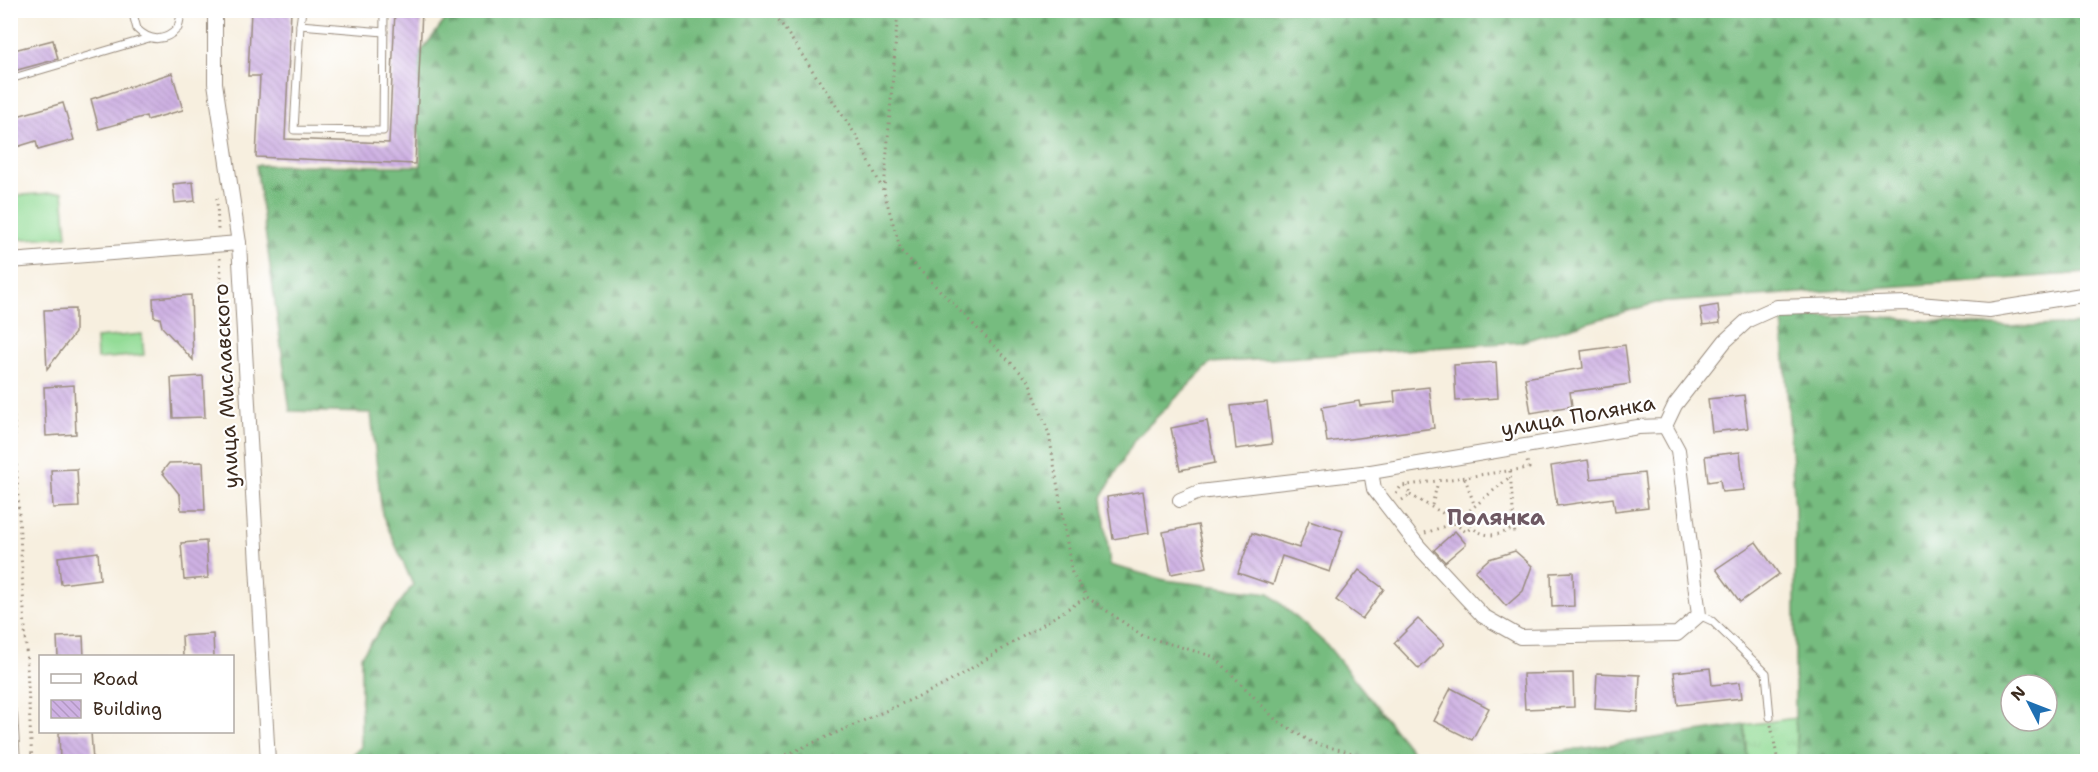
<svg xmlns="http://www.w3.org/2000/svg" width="2098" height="772" font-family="'Shantell Sans',sans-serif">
	<defs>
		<pattern id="grass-tufts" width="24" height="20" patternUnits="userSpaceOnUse" patternTransform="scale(1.5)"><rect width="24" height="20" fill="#93dc96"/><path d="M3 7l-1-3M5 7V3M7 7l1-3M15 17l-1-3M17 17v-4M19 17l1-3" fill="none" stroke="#80bd81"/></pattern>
		<pattern id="forest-firs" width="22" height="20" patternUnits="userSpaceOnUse" patternTransform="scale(1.5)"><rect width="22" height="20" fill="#76bc7f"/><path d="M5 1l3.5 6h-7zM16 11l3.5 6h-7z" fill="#629967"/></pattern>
		<pattern id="building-back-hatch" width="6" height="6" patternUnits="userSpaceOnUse" patternTransform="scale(1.5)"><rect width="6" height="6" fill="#ceb1e3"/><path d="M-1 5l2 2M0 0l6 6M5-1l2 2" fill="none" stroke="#b298c2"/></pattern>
	</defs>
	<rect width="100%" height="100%" fill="#fff"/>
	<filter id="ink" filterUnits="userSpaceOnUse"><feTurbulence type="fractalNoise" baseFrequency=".0167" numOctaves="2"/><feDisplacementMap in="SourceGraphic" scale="12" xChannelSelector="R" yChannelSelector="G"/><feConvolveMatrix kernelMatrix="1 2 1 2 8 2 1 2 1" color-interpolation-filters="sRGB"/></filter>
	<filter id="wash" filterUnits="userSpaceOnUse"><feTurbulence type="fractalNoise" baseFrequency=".008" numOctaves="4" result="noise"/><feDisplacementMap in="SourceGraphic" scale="24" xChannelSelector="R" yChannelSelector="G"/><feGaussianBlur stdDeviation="1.35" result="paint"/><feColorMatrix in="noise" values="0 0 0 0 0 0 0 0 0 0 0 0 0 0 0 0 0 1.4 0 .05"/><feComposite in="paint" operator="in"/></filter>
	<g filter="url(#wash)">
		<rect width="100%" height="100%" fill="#f7efdf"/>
		<!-- grass -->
		<path fill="url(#grass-tufts)" stroke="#67835a" stroke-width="1.5" d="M1795,718L1799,761H1748L1745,725Z"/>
		<!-- forest -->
		<g fill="url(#forest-firs)" stroke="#58734e" stroke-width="1.5" fill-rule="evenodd">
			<path d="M452,11H2087V273L1656,303L1520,342L1211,363L1135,439L1102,497L1110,565L1165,580L1269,593L1327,645L1420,761H346L361,747V656L413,585L382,514L371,413L290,411L256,165L421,166L413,62Z"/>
			<path d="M1870,316L2006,327L2087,324L2088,748L2077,761H1799L1795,718V509L1782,317ZM2011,685H2047V721H2011Z"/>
			<path d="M1745,725L1748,761H1494Z"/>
		</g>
		<!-- pitch -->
		<g fill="#93dc96" stroke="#67835a" stroke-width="1.5">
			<path d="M63,192L67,236L11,240V196Z"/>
			<path d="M142,334L144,355L97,359L96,338Z"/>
		</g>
		<g id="blocks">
			<!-- building -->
			<g fill="url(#building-back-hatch)">
				<path d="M251,10H291L285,139L389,143L395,10H422L415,164L256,157L260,76H248Z"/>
				<path d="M53,40L58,59L10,72V51Z"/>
				<path d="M172,73L183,110L147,120L146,116L99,129L91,99Z"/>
				<path d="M63,103L74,140L38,150L36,141L10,149V118Z"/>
				<path d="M193,182L195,201L175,203L173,184Z"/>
				<path d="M191,295L193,360L162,327L160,318L154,317L153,298Z"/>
				<path d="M1718,305L1720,323L1703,325L1700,308Z"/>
				<path d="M75,309V333L47,369L44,310Z"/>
				<path d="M1625,345L1630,384L1570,392L1572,406L1531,413L1525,378L1583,368L1581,351Z"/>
				<path d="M1496,362L1498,398L1456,401L1454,365Z"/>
				<path d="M203,376L205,417L173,418L171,378Z"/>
				<path d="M74,385L76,434L46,436L44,387Z"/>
				<path d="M1429,387L1434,428L1327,442L1322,407L1359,401L1360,406L1395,402L1394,391Z"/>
				<path d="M1744,395L1748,428L1712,432L1708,399Z"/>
				<path d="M1267,402L1272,444L1236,449L1231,406Z"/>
				<path d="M1207,421L1215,463L1180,470L1171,428Z"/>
				<path d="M1740,452L1744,490L1722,492L1720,480L1708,482L1705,456Z"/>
				<path d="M1588,460L1591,479L1644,473L1648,507L1615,511L1613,498L1557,506L1551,466Z"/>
				<path d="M203,462L205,510H181L180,495L162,472L169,463Z"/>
				<path d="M77,469L79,507L53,508L51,470Z"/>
				<path d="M1143,491L1149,533L1113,539L1107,497Z"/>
				<path d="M1309,520L1343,531L1330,572L1282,556L1273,585L1238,573L1252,533L1299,548Z"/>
				<path d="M1198,525L1207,567L1171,574L1163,532Z"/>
				<path d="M1455,531L1466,544L1445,562L1434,550Z"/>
				<path d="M206,541L208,578L184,580L181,543Z"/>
				<path d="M1756,542L1779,574L1740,602L1716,569Z"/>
				<path d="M1515,551L1532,566L1523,591L1506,606L1475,571L1489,559Z"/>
				<path d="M98,552L100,579L61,584L58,557Z"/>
				<path d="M1359,570L1384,589L1362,619L1336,600Z"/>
				<path d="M1573,572L1574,606L1552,607L1551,573Z"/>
				<path d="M1418,619L1444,644L1419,669L1394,643Z"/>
				<path d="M213,634L214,657H183L182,636Z"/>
				<path d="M83,636L84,657H58L57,637Z"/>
				<path d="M1710,668L1712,685L1740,682L1742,698L1678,705L1674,672Z"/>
				<path d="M1573,673L1574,707L1525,709L1523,674Z"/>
				<path d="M1597,673L1640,675L1638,712L1595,709Z"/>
				<path d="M1451,688L1489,708L1472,740L1434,721Z"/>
				<path d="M59,732H91L93,762H60Z"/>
			</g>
		</g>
	</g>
	<g filter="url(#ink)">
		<use href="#blocks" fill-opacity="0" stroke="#998c7e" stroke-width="1.5"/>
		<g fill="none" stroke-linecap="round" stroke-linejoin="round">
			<defs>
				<g id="service">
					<path d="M132,10L137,29C150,42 165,42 178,28L182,10"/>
					<path d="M302,10L300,25L384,32"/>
					<path d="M300,25L294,130L383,131L384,10"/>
					<path d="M10,79L149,38"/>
					<path d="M1699,615L1712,621L1766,673L1770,717"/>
				</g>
				<g id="minor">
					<path d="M215,10V83L239,243L268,762"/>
					<path d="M10,261L239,243"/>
					<path d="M1371,472L1374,489L1419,547L1483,616L1520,637L1677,634L1699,615L1678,450L1665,426"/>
					<path d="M1180,500L1199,492L1371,472L1638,427L1665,426L1675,405L1725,341L1748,320L1777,307L1907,303L1989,310L2088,294"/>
					<path d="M10,714L13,762"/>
				</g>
			</defs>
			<!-- service casing -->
			<use href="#service" stroke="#998c7e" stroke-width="9"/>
			<!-- minor casing -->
			<use href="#minor" stroke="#998c7e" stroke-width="16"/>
			<!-- path -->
			<g stroke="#998c7e" stroke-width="3" stroke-dasharray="1.5 4.5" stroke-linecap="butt">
				<path d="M772,10L857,137L884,192L901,251L1029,381L1049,434L1072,573L1087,597L1143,636L1215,657L1276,720L1313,743L1388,762"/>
				<path d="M884,190L898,10"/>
				<path d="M217,198L218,230"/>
				<path d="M220,258L227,374"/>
				<path d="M10,345L32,762"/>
				<path d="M1510,471L1515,536"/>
				<path d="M1465,478L1474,504"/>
				<path d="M1396,494L1401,486L1529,468L1526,458"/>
				<path d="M1410,495L1453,519"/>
				<path d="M1402,500L1410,495L1407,486"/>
				<path d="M1432,505L1438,482"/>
				<path d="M1464,515C1467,518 1469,524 1472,527C1485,539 1501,536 1514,527"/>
				<path d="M1454,523L1466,532L1472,527"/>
				<path d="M1425,533L1454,523L1453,519L1464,515L1511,476"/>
				<path d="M1771,725L1778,762"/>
				<path d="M770,762L944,685L1087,597"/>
			</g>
			<!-- service -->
			<use href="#service" stroke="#fff" stroke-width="7"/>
			<!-- minor -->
			<use href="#minor" stroke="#fff" stroke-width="14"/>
		</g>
	</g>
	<g text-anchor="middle" stroke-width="4.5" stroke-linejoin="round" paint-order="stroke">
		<!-- street labels -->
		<g font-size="21" fill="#3b2a1e" stroke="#fff">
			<text transform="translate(226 386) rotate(-93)" y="7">улица Миславского</text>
			<text transform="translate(1578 416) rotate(-10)" y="7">улица Полянка</text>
		</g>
		<!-- neighbourhood labels -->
		<g font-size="22" font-weight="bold" fill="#6e5963" stroke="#fff">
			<text x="1496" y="525">Полянка</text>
		</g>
	</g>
	<!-- margin -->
	<rect width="2098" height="772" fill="none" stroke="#fff" stroke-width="36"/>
	<!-- legend -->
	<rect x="39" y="655" width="195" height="78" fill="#ffffff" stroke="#b1aaa5" stroke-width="1.5"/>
	<rect x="51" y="674" width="30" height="9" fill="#ffffff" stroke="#b1aaa5" stroke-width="1.5"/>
	<text x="93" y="685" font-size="18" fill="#3b2a1e">Road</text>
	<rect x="51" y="700" width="30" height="18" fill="url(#building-back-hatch)" stroke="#b1aaa5" stroke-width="1.5"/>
	<text x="93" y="715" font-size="18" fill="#3b2a1e">Building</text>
	<!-- north arrow -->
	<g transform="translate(2029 703) rotate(312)"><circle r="28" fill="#ffffff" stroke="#b1aaa5" stroke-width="1.5"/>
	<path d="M0-4.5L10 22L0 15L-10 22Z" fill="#1f6fb2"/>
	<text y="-9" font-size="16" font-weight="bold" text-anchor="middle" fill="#3b2a1e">N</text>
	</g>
</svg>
